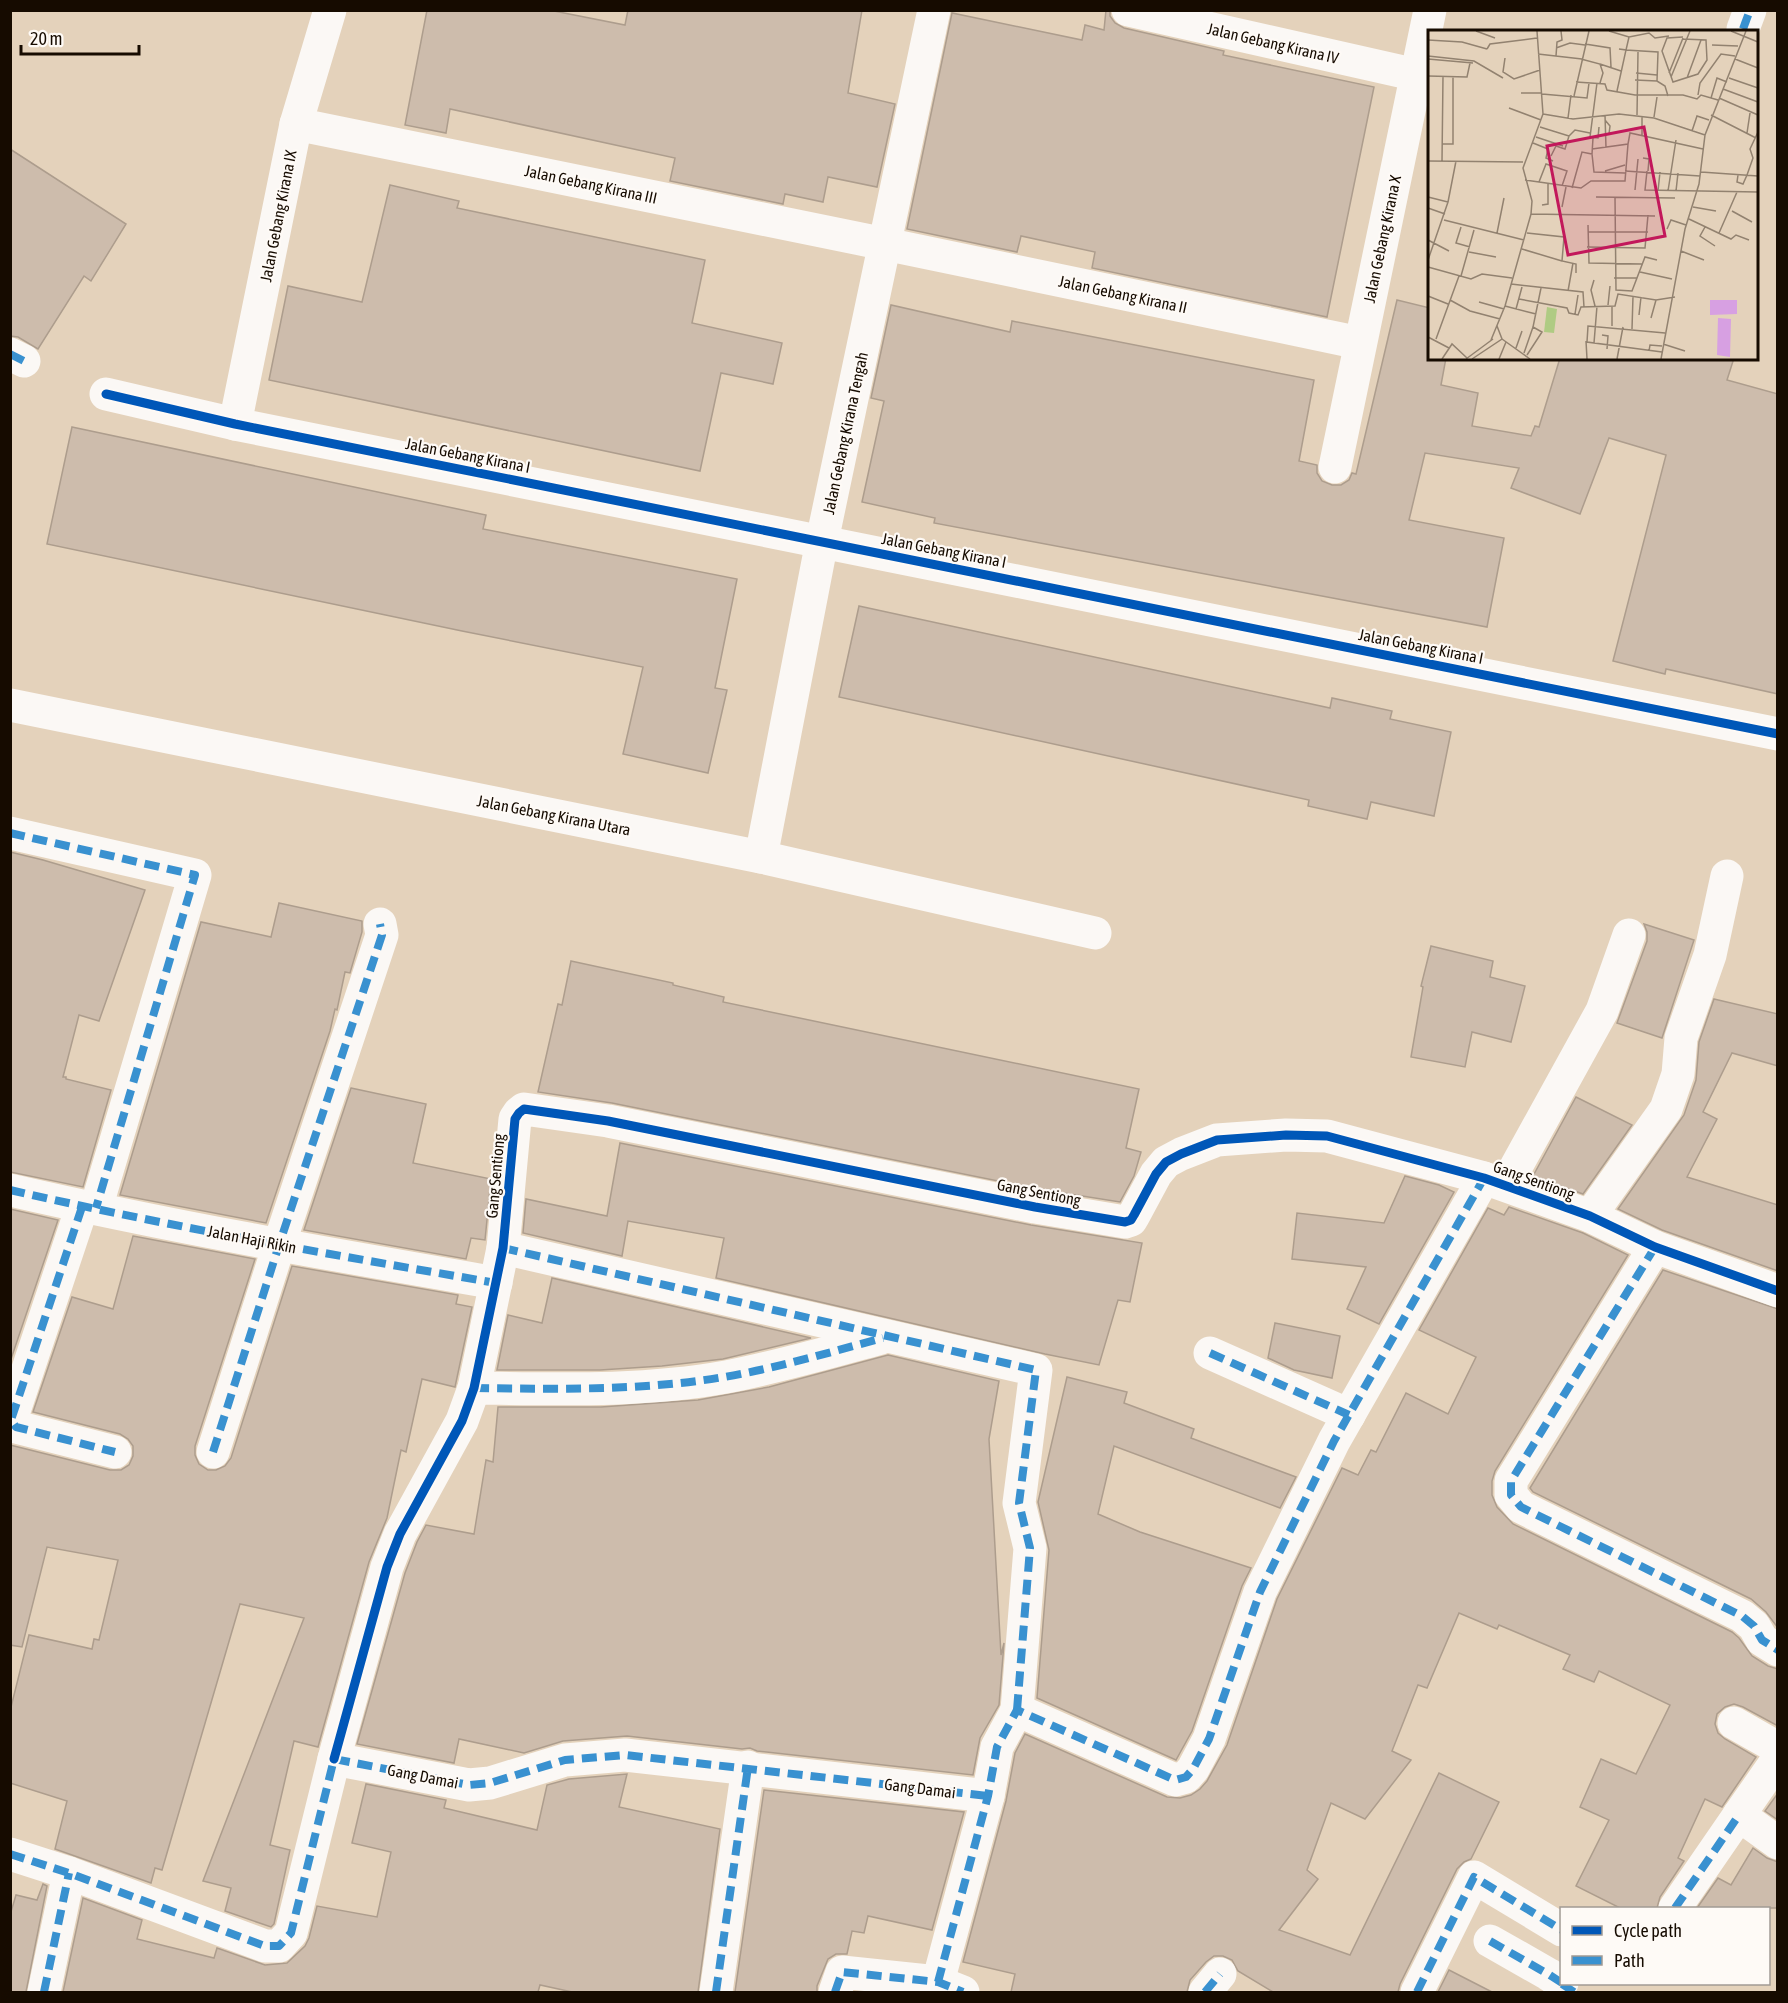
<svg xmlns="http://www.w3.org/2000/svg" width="1788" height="2003" font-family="'Asap Condensed',sans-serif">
	<rect width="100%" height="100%" fill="#e4d2bb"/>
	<!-- building -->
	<g fill="#cdbcac" stroke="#ad9d8d" stroke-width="1.5">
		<path d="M427,10H549L625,25L628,10H862L848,93L895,104L877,187L828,177L823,202L785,194L783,204L670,181L675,158L450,109L446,133L405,125Z"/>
		<path d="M1106,10H1110V16L1115,23L1124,28L1224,51L1223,55L1374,87L1327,317L1092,268L1095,252L1021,236L1017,252L907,229L952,13L1082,40L1085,25L1104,30Z"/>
		<path d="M10,149L126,224L91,281L84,276L38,349L18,337L10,336Z"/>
		<path d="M390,185L459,201L457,208L705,260L692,323L782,343L773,384L721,373L700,471L269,380L288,286L362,302Z"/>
		<path d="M1397,300L1430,308V358H1446L1441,385L1478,393L1472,426L1531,436L1535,426L1539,427L1560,358H1734L1727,380L1778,394V694L1666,669L1665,674L1613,661L1666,455L1609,438L1580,514L1511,488L1519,468L1425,453L1409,520L1504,538L1487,627L934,523L935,518L862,502L884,401L871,398L891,305L1010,332L1012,321L1314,380L1299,461L1317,465V473L1322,481L1332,485H1341L1349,480L1352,473L1356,474Z"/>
		<path d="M72,427L486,515L483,529L737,579L715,688L727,690L708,773L623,754L643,667L462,631L47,544Z"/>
		<path d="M859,606L1330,708L1332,698L1392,711L1390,719L1451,732L1434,816L1371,802L1367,819L1308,806L1309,800L839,697Z"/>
		<path d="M10,852L43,860L145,890L99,1021L79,1015L63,1077H66V1079L111,1090L83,1187L10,1172Z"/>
		<path d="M279,903L362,921V932L350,973L345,972L337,1010L335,1009L330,1031L266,1223L120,1195L201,922L271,937Z"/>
		<path d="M1644,924L1694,940L1662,1038L1617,1023L1647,941V932Z"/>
		<path d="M1431,946L1493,961L1490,977L1525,986L1511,1042L1472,1032L1465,1067L1411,1057L1423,987L1421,986Z"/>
		<path d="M571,961L673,983V985L724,997L723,1002L1139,1089L1126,1148L1141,1152L1134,1176L1120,1202L1038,1189L612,1103L538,1092L558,1004L562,1005Z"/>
		<path d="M1714,999L1778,1014V1066L1732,1053L1703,1112L1717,1119L1687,1177L1778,1205V1271L1662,1230L1618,1209L1684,1115L1696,1080L1699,1042Z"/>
		<path d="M351,1088L426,1104L413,1163L491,1179L485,1240L471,1238L466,1259L304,1230Z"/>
		<path d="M1576,1097L1632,1125L1583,1194L1533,1176Z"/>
		<path d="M620,1143L1031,1225L1142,1243L1130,1302L1118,1300L1099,1365L1045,1354L716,1278L724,1238L628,1221L622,1256L523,1233L526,1199L607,1216Z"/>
		<path d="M1405,1176L1439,1185L1454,1192L1379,1324L1347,1309L1366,1267L1292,1259L1297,1213L1384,1223Z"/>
		<path d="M1509,1207L1583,1233L1628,1255L1495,1471L1492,1481V1495L1497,1507L1513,1524L1732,1632L1739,1638L1752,1656L1768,1666L1778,1669V1726L1743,1707L1734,1704L1725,1707L1717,1714L1715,1724L1718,1733L1725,1739L1756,1757L1722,1807L1705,1799L1678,1858L1684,1861L1660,1897L1657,1908H1620L1576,1886L1609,1820L1580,1807L1601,1759L1636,1774L1670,1705L1599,1671L1594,1682L1563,1669L1570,1655L1499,1625L1497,1629L1459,1613L1427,1688L1418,1685L1392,1751L1411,1760L1365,1819L1331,1803L1307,1870L1318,1879L1279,1930L1350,1955L1439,1773L1499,1802L1471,1859L1464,1862L1457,1869L1400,1984L1398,1992H1273L1238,1971L1232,1960L1223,1956H1214L1206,1962L1190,1980L1187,1992H1011L1015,1974L963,1962L1006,1801L1015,1753L1025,1734L1167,1797L1180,1798L1191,1795L1200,1789L1207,1781L1227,1745L1277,1599L1342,1468L1358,1475L1371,1450L1376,1452L1406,1393L1448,1414L1476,1357L1419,1330L1488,1208L1504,1215Z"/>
		<path d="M10,1209L58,1220L10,1362Z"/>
		<path d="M133,1236L255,1259L195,1446V1455L199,1464L208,1470H216L225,1466L231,1458L292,1266L458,1295L456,1304L472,1307L455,1387L422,1379L406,1452L401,1450L387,1518L369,1562L318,1747L294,1741L270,1845L290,1850L274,1924L271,1927L225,1911L231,1888L203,1881L304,1618L240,1604L162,1870L155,1868L151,1883L55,1849L67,1801L10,1783V1711L29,1635L92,1649L94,1639L99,1640L118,1560L47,1547L22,1647L10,1645V1445L110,1470H121L129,1465L133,1456V1446L128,1439L120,1434L33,1412L72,1297L113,1309Z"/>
		<path d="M1663,1270L1778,1309V1628L1766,1612L1751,1599L1533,1492L1530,1488Z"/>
		<path d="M552,1278L811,1338L723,1359L662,1366L600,1370H497L508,1315L542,1323Z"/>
		<path d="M1275,1323L1340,1336L1332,1378L1294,1370L1268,1358Z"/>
		<path d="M888,1355L999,1381L989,1439L1001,1655L1004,1643L999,1705L980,1738L973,1775L757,1751L750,1748L742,1749L627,1736L563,1741L524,1753L459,1739L454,1763L357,1744L405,1573L417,1542L426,1525L474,1534L486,1460L493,1462L498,1407H601L698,1400L769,1387Z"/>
		<path d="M1067,1377L1127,1392L1124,1403L1194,1429L1191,1438L1296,1477L1280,1508L1114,1446L1098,1514L1140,1532L1251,1568L1242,1586L1192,1731L1176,1760L1037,1698L1049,1550L1038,1502Z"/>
		<path d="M627,1774L619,1807L720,1829L698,1992H572L540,1985L538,1992H63L83,1898L142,1920L137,1939L214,1958L217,1948L265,1965L287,1963L305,1946L309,1938L317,1906L377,1917L391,1852L352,1843L366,1784L446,1800L444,1808L537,1830L547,1785L569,1779Z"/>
		<path d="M764,1790L964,1812L932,1930L868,1916L864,1933L852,1931L847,1954H836L828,1959L817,1986V1992H735Z"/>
		<path d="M1778,1793V1820L1765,1811Z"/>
		<path d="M1753,1848L1767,1858L1778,1862V1908H1697L1718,1878L1731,1885Z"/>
		<path d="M43,1884L47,1886L26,1992H10V1915L16,1895L37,1900Z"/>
		<path d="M1449,1970L1492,1992H1438Z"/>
	</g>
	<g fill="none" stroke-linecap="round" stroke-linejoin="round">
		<!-- minor -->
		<g stroke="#fbf8f5" stroke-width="33">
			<path d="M1128,10L1417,75"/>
			<path d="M1743,29L1750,10"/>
			<path d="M296,124L885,244L1360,343"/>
			<path d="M10,354L24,361"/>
			<path d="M106,394L235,424L1778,734"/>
			<path d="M235,424L296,124L330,10"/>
			<path d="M1335,467L1430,10"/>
			<path d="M10,705L761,857L1095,933"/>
			<path d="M10,833L195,875L96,1208"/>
			<path d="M761,857L822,541L934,10"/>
			<path d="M1506,1185L1602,1011L1629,935"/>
			<path d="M10,1190C171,1227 334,1255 496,1283"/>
			<path d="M82,1207L11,1420L16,1427L115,1452"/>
			<path d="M1590,1216L1666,1109L1678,1074L1681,1038L1710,955L1727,876"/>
			<path d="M1655,1247L1511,1481V1495L1521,1507L1742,1616L1754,1626L1762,1640L1778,1650"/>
			<path d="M503,1248L1036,1370L1019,1503L1030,1548L1017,1710"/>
			<path d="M1210,1353L1349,1415"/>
			<path d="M474,1388C558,1389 643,1392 726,1377C778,1367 830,1352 881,1338"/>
			<path d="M213,1452L279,1245L382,935L380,924"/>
			<path d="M1734,1723L1778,1748"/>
			<path d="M334,1759L387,1567L400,1534L462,1421L474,1388L503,1248L515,1119L519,1113L524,1109L608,1121L1035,1207L1125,1222L1131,1220L1134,1215L1156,1174L1166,1162L1181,1154L1217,1140L1286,1135L1327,1136L1484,1178L1590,1216L1655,1247L1778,1291"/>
			<path d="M1778,1759L1739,1815L1778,1843"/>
			<path d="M10,1854L69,1873L265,1946H279L291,1933L334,1759L469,1785L490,1783L565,1760L625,1755L988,1796"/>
			<path d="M1675,1908L1739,1815"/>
			<path d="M1490,1941L1548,1974L1562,1983"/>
			<path d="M938,1982L988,1796L997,1747L1017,1710L1175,1780L1186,1777L1193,1769L1209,1739L1260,1592L1334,1441L1484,1178"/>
			<path d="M44,1992L69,1873"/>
			<path d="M716,1992L748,1767"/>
			<path d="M835,1992L842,1972L938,1982L963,1992"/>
			<path d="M1205,1992L1220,1974"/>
			<path d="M1417,1992L1474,1877L1562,1930"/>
		</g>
		<!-- quiet -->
		<g stroke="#3991d0" stroke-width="8" stroke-dasharray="15 8" stroke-linecap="butt">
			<path d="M1743,29L1750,10"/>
			<path d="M10,354L24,361"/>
			<path d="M10,833L195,875L96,1208"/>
			<path d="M10,1190C171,1227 334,1255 496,1283"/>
			<path d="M82,1207L11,1420L16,1427L115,1452"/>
			<path d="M1655,1247L1511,1481V1495L1521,1507L1742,1616L1754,1626L1762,1640L1778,1650"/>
			<path d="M503,1248L1036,1370L1019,1503L1030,1548L1017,1710"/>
			<path d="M1210,1353L1349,1415"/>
			<path d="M474,1388C559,1389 641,1391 724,1377C778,1368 830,1352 883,1338"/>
			<path d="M213,1452L279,1245L382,935L380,924"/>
			<path d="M10,1854L69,1873L265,1946H279L291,1933L334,1759L469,1785L490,1783L565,1760L625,1755L988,1796"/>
			<path d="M1675,1908L1739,1815"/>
			<path d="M1490,1941L1548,1974L1562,1983"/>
			<path d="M938,1982L988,1796L997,1747L1017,1710L1175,1780L1186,1777L1193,1769L1209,1739L1260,1592L1334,1441L1484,1178"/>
			<path d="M1562,1984L1574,1992"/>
			<path d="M44,1992L69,1873"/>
			<path d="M716,1992L748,1767"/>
			<path d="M835,1992L842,1972L938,1982L963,1992"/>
			<path d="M1205,1992L1220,1974"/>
			<path d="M1417,1992L1474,1877L1562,1930"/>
		</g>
		<defs>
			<g id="cycleway">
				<path d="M106,394L235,424L1778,734"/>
				<path d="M334,1759L387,1567L400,1534L462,1421L474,1388L503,1248L515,1119L519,1113L524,1109L608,1121L1035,1207L1125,1222L1131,1220L1134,1215L1156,1174L1166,1162L1181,1154L1217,1140L1286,1135L1327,1136L1484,1178L1590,1216L1655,1247L1778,1291"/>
			</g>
		</defs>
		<!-- cycleway casing -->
		<use href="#cycleway" stroke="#fefaf6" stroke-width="13"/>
		<!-- cycleway -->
		<use href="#cycleway" stroke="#0057b8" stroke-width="9"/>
	</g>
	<g text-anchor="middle" stroke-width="4.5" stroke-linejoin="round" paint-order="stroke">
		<!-- street labels -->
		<g font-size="16" fill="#160b00" stroke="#fefaf6">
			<text transform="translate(1273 43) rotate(13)" y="6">Jalan Gebang Kirana IV</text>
			<text transform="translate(591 184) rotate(12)" y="6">Jalan Gebang Kirana III</text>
			<text transform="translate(278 216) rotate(-79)" y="6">Jalan Gebang Kirana IX</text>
			<text transform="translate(1382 239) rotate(-78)" y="6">Jalan Gebang Kirana X</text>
			<text transform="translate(1123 294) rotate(12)" y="6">Jalan Gebang Kirana II</text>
			<text transform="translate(845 433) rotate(-78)" y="6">Jalan Gebang Kirana Tengah</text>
			<text transform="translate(468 455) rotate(11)" y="6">Jalan Gebang Kirana I</text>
			<text transform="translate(944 550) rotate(11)" y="6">Jalan Gebang Kirana I</text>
			<text transform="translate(1421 646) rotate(11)" y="6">Jalan Gebang Kirana I</text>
			<text transform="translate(554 815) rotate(11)" y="6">Jalan Gebang Kirana Utara</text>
			<text transform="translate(495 1176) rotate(-85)" y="6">Gang Sentiong</text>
			<text transform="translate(1534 1180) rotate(20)" y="6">Gang Sentiong</text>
			<text transform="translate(1039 1192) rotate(11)" y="6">Gang Sentiong</text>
			<text transform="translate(252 1239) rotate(11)" y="6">Jalan Haji Rikin</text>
			<text transform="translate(423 1776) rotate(11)" y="6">Gang Damai</text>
			<text transform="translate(920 1788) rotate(7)" y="6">Gang Damai</text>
		</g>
	</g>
	<!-- overview -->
	<g transform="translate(1428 30)">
		<rect width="330" height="330" fill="#e4d2bb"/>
		<path d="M119,277L129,279L126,303L116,302Z" fill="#afcb83"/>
		<path d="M282,270H309V284L282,285ZM290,288L303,289L302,327L289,325Z" fill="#d7a0e2"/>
		<path fill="none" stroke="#928270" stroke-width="1.5" d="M48,1L67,8M181,1L201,7L221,3L227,8L241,6M303,1L330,12M201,7L198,20L230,22L229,51M255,9L278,10L279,30L270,44L245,52L234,21L239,8L255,7M0,10L34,12L59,19M157,14L182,18L183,37M284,15L310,16M128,18L142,13L157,15M59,19L62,14L109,8M110,24L154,29M0,26L46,31L75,48M128,26L129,12L134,10L133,1M77,28L75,42L86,49L112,40M0,29L45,33M153,29L172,34L175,43L172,53M307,29L330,38M172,34L193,41M208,43L229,45M241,43L255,8M0,46L39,47L42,33M243,47L262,1M259,48L273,10M301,48L330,58M207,50L229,51L237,56L240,66M148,52L177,54L179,60L207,65H255L269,69L273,65L290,70M169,53L162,107L170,108L171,97M295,59L330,72M189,61L198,20L191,19M93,63H114M114,64L159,68L161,53M270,65L272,53L293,24L307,26M146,66L161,1M283,68L289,48L299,52M291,68L330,85M81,78L113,90M115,84L145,89L191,84L226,88L277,105M177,85L178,118M209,85L210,22M283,85L328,108M226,87L229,67M140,88L143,65M112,97L141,106L137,119L128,116L123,126M264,101L269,86L281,90M319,103L322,83M177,104H181L182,96L177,90M214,105V86M141,106L147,100L162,103M108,107L135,116M105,113L120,119L118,128L125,131M14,114H25V46M164,119L200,114L202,103L275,119M164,124L166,142L197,143M215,128L221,129L220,141M0,131L95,132M14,131L15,46M177,141L197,135M197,141L272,146M219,141L217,160L330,162M273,142L330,146M310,145L309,152L315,154L319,145M319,145L325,128L322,119L330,102M97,150L153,158L163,151H197L200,114M111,152L118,134L139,141L134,156M144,158L154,122L164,124L165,108M207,160L210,129M230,161L232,142M240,161L248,110M248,161L250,143M0,167L20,172L0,230M168,167L247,168M187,167L188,260L204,261L217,227L229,230M20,172L28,131M114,175L120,174V153M134,177L138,157M265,177L288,181M0,178L17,184M304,181L324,192M103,184L227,186M261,189L303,209L308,205L321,210M16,190L96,210M160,195L161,233L214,234M33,197L28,213L42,217M277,197L272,206L287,216M239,199L243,190L258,195M160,202H220M69,203L76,168M99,203L136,207L134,231L148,234V243M291,203L309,162M0,210L21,221M159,217L217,218L220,185M94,219L134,231M253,221L276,230M41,222L68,227M0,237L43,249L54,244L84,248M212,242L244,249M33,246L46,200M186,248H209M166,250L163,260L167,276M83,254L155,262L156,277M140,261L145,233M0,266L20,274M91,269L139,278L141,283L150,285L153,277L187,276L190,264L228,270L247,267M22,270L42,281L72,289M51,272L76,279M180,275L182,256M77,276L108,284M88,279L94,257M147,284L150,265M211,285L213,267M223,288L228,270M184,296V276M204,299L205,266M174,305L180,306L179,319M0,307L21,318M8,309L31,246M74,309L102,329M63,310L77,276L103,184L104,171L95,138L115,84L109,1M158,311L159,329M166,313L169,276M235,314L257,321M88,318L94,301M221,321L222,315L234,316M234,322L159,312L160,296L237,303M96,323L105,297M99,325L114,302L105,297L113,258M14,329L24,314L39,328M38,329L65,309M44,329L74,309L69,296M71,329L78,312M189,329L195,297M233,329L257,199L271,154L277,105L318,1"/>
		<path fill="#c2185b" fill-opacity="0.15" stroke="#c2185b" stroke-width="3" d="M216,97L237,206L140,225L119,116Z"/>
		<rect width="330" height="330" fill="none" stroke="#160b00" stroke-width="3"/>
	</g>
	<!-- border -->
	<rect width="1788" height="2003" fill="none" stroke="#160b00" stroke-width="24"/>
	<!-- legend -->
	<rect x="1560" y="1907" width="210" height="78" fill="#fefaf6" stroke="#a19a94" stroke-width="1.5"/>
	<rect x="1572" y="1926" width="30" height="9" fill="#0057b8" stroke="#a19a94" stroke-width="1.5"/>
	<text x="1614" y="1937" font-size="18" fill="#160b00">Cycle path</text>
	<rect x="1572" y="1956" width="30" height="9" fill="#3991d0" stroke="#a19a94" stroke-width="1.5"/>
	<text x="1614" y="1967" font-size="18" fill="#160b00">Path</text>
	<!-- scale -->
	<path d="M21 45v9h118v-9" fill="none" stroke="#160b00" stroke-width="3"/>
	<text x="30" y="45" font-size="18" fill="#160b00" stroke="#fefaf6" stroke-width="4.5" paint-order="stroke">20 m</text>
</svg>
